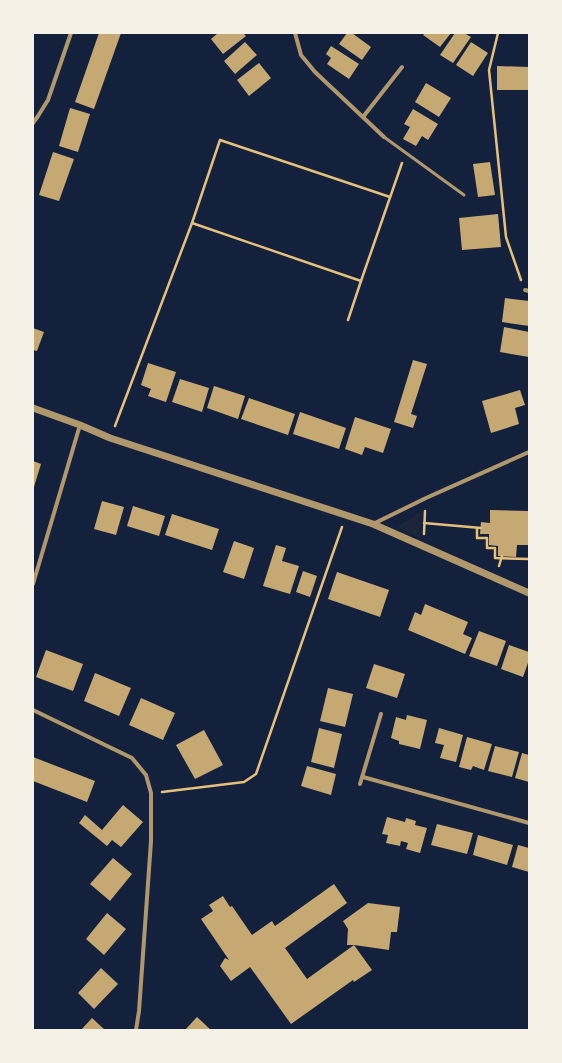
<svg xmlns="http://www.w3.org/2000/svg" width="562" height="1063" font-family="Manrope,sans-serif">
	<rect width="100%" height="100%" fill="#14213d"/>
	<!-- green -->
	<path fill="#1d2539" d="M421,512L420,538L397,527Z"/>
	<!-- building -->
	<g fill="#c6a872">
		<path d="M99,33H121L94,109L75,102Z"/>
		<path d="M218,33H243L246,36L223,54L211,39Z"/>
		<path d="M347,33H352L371,47L362,60L339,44Z"/>
		<path d="M425,33H451L440,47L423,35Z"/>
		<path d="M455,33H464L471,37L453,63L440,55Z"/>
		<path d="M245,42L257,55L235,74L224,61Z"/>
		<path d="M471,42L488,53L473,76L456,65Z"/>
		<path d="M331,46L359,64L349,79L327,64L331,58L326,54Z"/>
		<path d="M259,63L271,78L249,96L237,80Z"/>
		<path d="M497,66L529,67V90H497Z"/>
		<path d="M426,83L451,98L439,117L415,102Z"/>
		<path d="M70,108L90,114L78,152L59,146Z"/>
		<path d="M413,109L438,124L428,140L422,136L416,146L403,139L410,127L404,124Z"/>
		<path d="M53,152L74,159L59,201L39,195Z"/>
		<path d="M490,162L495,195L478,197L473,164Z"/>
		<path d="M498,214L501,247L462,250L459,218Z"/>
		<path d="M505,298L529,301V326L502,322Z"/>
		<path d="M504,327L529,332V357L500,352Z"/>
		<path d="M33,328L44,332L37,351L33,350Z"/>
		<path d="M413,360L427,364L411,414L417,416L413,428L394,422Z"/>
		<path d="M148,363L176,372L166,402L148,396L151,389L141,385Z"/>
		<path d="M180,379L209,388L202,412L172,402Z"/>
		<path d="M214,386L245,396L238,419L207,408Z"/>
		<path d="M520,390L525,405L515,408L519,424L491,433L482,401Z"/>
		<path d="M249,398L295,414L288,435L241,419Z"/>
		<path d="M300,412L346,428L339,449L293,434Z"/>
		<path d="M355,417L391,429L383,453L365,447L362,455L345,449Z"/>
		<path d="M33,461L41,464L33,490Z"/>
		<path d="M102,501L124,507L116,535L94,529Z"/>
		<path d="M133,506L165,516L159,536L127,526Z"/>
		<path d="M490,510L529,511V545H517L516,557L498,556V546L489,545V534H480L481,522L490,523Z"/>
		<path d="M172,514L219,529L212,550L165,535Z"/>
		<path d="M234,541L254,548L244,579L223,572Z"/>
		<path d="M276,545L286,548L282,561L299,566L290,594L263,586Z"/>
		<path d="M303,571L317,576L310,597L296,592Z"/>
		<path d="M337,572L389,590L380,617L328,599Z"/>
		<path d="M425,604L468,622L463,634L472,638L465,654L408,630L415,612L421,615Z"/>
		<path d="M479,631L506,641L497,666L469,656Z"/>
		<path d="M509,645L529,652V660L523,677L501,669Z"/>
		<path d="M46,650L83,664L73,691L36,677Z"/>
		<path d="M374,664L405,674L397,698L366,688Z"/>
		<path d="M95,673L131,688L119,716L84,701Z"/>
		<path d="M328,688L353,694L345,727L320,721Z"/>
		<path d="M141,698L175,713L163,740L129,725Z"/>
		<path d="M407,715L427,720L420,749L399,744V741L391,738L396,717L406,720Z"/>
		<path d="M319,728L342,734L334,768L311,762Z"/>
		<path d="M439,728L463,735L456,762L440,758L444,745L435,743Z"/>
		<path d="M204,730L223,765L195,779L176,745Z"/>
		<path d="M467,737L492,744L484,770L473,766L471,770L459,767Z"/>
		<path d="M495,746L519,752L512,777L488,771Z"/>
		<path d="M522,753L529,755V782L515,778Z"/>
		<path d="M33,757L95,781L87,802L33,781Z"/>
		<path d="M307,766L336,774L331,795L301,786Z"/>
		<path d="M123,805L143,822L121,847L112,840L107,846L79,823L85,815L102,830Z"/>
		<path d="M387,817L405,822L406,818L416,821L415,825L427,828L420,853L406,849L408,843L401,841L400,846L386,843L388,835L382,834Z"/>
		<path d="M437,824L473,833L467,854L431,845Z"/>
		<path d="M478,835L513,845L507,865L473,855Z"/>
		<path d="M518,845L529,848V872L512,867Z"/>
		<path d="M113,858L132,874L110,901L90,884Z"/>
		<path d="M334,884L347,903L285,948L307,979L354,945L372,970L354,982L353,980L291,1024L250,967L231,981L220,966L225,958L229,960L201,919L213,911L209,905L223,896L230,907L232,906L252,935L272,921L275,926Z"/>
		<path d="M368,903L400,907L397,932H391L389,950L354,945H347L348,929L343,921Z"/>
		<path d="M107,913L126,929L104,955L86,939Z"/>
		<path d="M101,968L118,984L94,1009L78,993Z"/>
		<path d="M197,1017L211,1030H185Z"/>
		<path d="M92,1018L105,1030H81Z"/>
	</g>
	<g fill="none" stroke-linecap="round" stroke-linejoin="round">
		<!-- path -->
		<g stroke="#e5c07b" stroke-width="2.5">
			<path d="M498,33L489,70L506,237L521,280"/>
			<path d="M192,223L361,281L348,320"/>
			<path d="M361,281L402,163"/>
			<path d="M115,426L192,223L220,140L390,197"/>
			<path d="M424,523L481,528"/>
			<path d="M477,528V538H487V548H495V558L529,559"/>
			<path d="M424,534L425,511"/>
			<path d="M499,566L502,556"/>
			<path d="M162,792L244,782L256,774L342,527"/>
		</g>
		<!-- service -->
		<path stroke="#b1986c" stroke-width="3" d="M384,137L464,195"/>
		<!-- minor -->
		<g stroke="#b1986c" stroke-width="4">
			<path d="M295,33L301,55L315,72L384,137"/>
			<path d="M363,117L402,67"/>
			<path d="M33,123L38,116L48,100L71,33"/>
			<path d="M525,290L529,291"/>
			<path d="M373,524L426,498L529,452"/>
			<path d="M33,584L80,425"/>
			<path d="M33,710L132,758L146,775L151,793V841L139,1011L136,1030"/>
			<path d="M363,777L529,823"/>
			<path d="M360,784L381,714"/>
		</g>
		<!-- tertiary -->
		<path stroke="#b1986c" stroke-width="7" d="M33,408L80,425L110,438L373,524L529,593"/>
	</g>
	<!-- border -->
	<rect width="562" height="1063" fill="none" stroke="#f6f1e7" stroke-width="68"/>
</svg>
